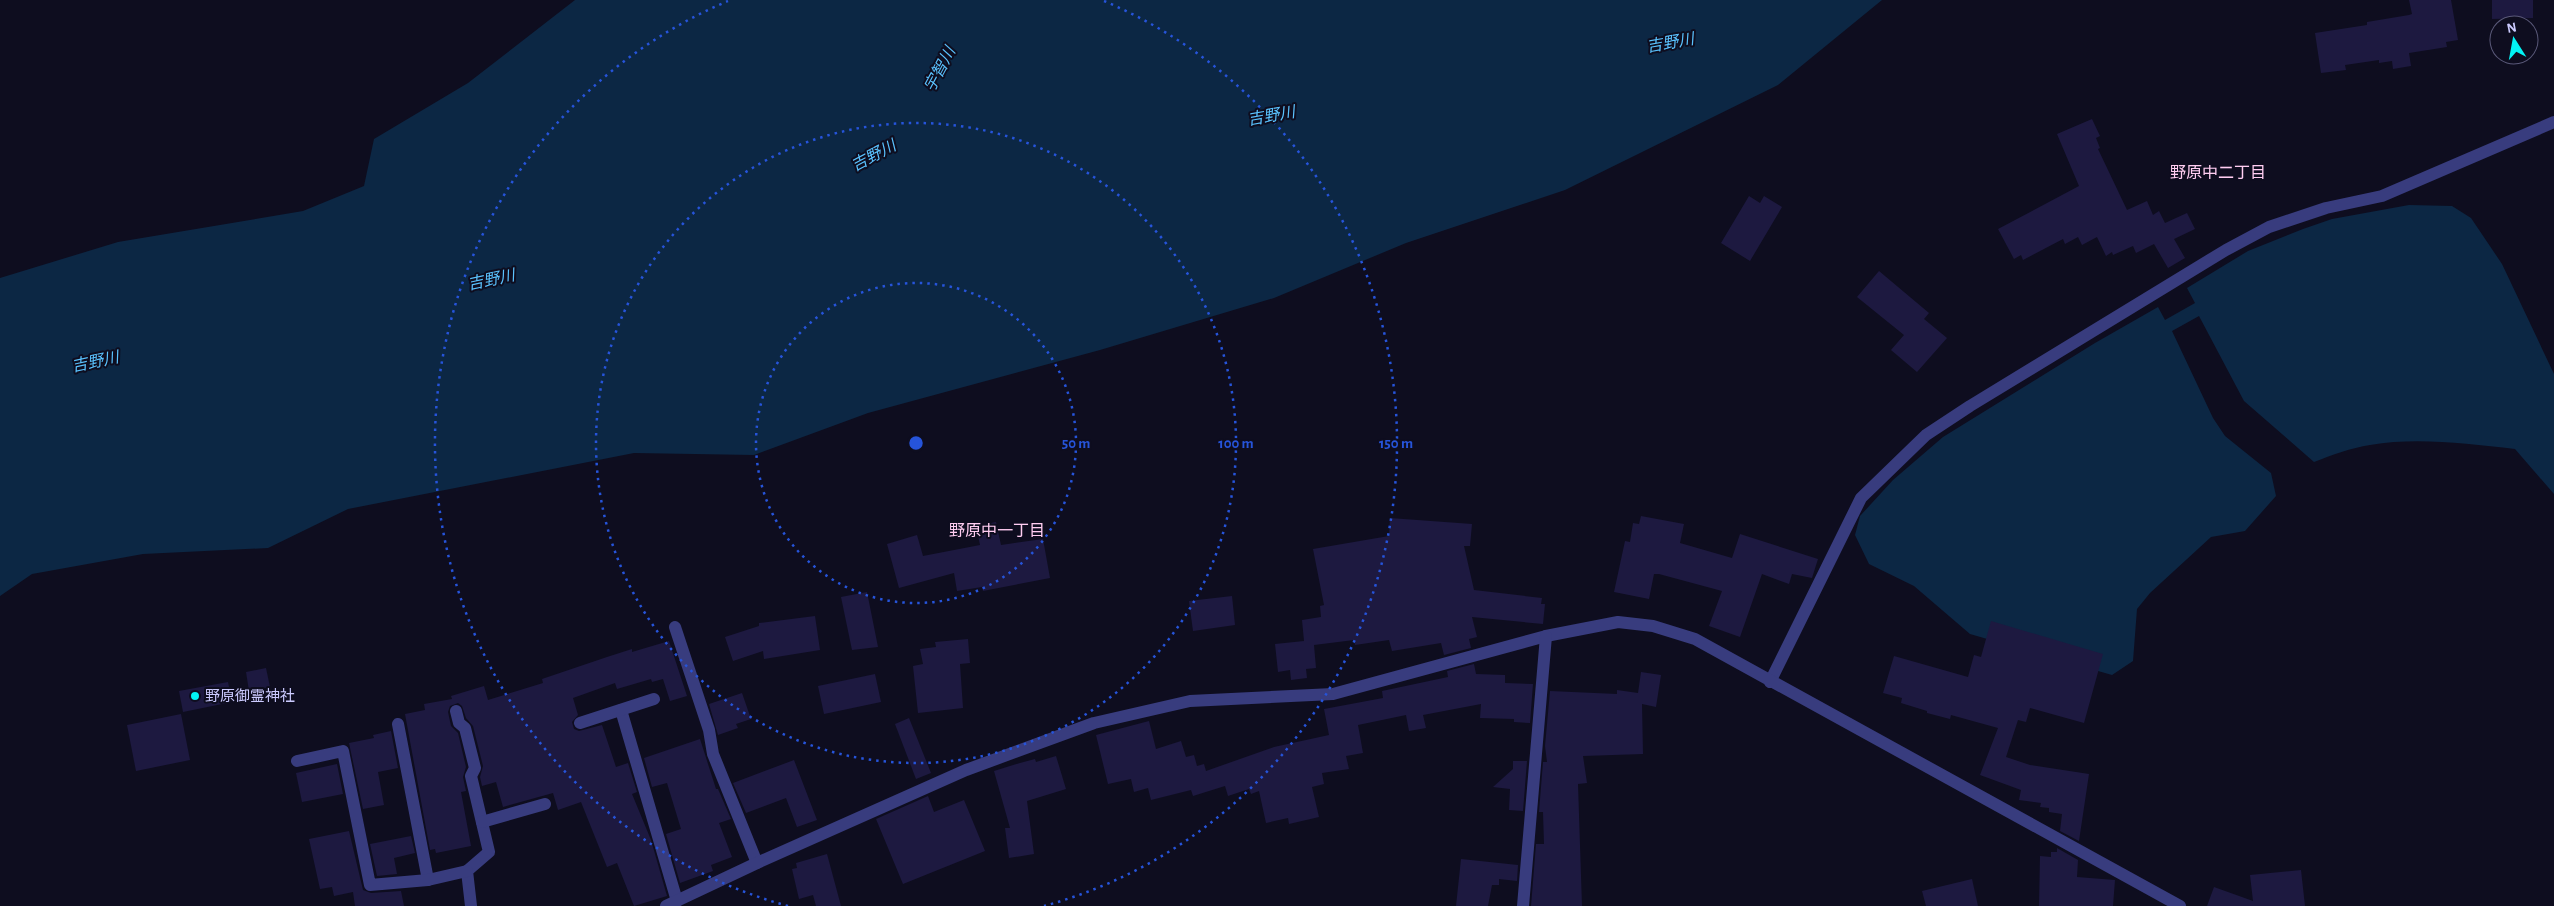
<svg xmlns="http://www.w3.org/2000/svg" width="2554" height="906" font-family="'Alegreya Sans','Noto Sans JP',sans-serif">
	<rect width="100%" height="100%" fill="#0e0d1f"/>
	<!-- water -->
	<g fill="#0c2744">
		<path d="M575,0H1882L1778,85L1565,190L1406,243L1274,298L1100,350L868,413L754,455L634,453L348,509L268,548L143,554L32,574L0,596V278L118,242L303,211L364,186L374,139L468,83Z"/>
		<path d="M2409,205L2452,206L2471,218L2502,264L2554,374V494L2515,449C2467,444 2418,437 2370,445C2351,448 2332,455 2314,462L2244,401L2199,316L2172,331L2213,418L2225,436L2271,473L2276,496L2245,531L2211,537L2150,593L2137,609L2133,661L2112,675L1970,634L1914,586L1869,564L1855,535L1860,516L1893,480L1943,437L2095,343L2158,307L2165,320L2195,303L2187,288L2248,251L2303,229L2332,219Z"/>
	</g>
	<!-- building -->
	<g fill="#1d1940">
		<path d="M2409,0H2451L2458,40L2446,42L2447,47L2409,53L2411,66L2393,69L2392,61L2379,63V60L2345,65L2346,70L2321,73L2315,33L2367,25V22L2409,15L2412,14Z"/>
		<path d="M2492,0H2533V18L2492,19Z"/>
		<path d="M2092,119L2100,136L2096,138L2100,148L2098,149L2127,210L2147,201L2153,215L2159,211L2165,223L2187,213L2195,229L2174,239L2185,258L2168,268L2154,244L2136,253L2133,246L2113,255L2112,252L2106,256L2097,237L2082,245L2078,237L2065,244L2063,239L2023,260L2021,255L2014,259L1998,229L2079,186L2057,134Z"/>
		<path d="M1749,196L1760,203L1764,196L1782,207L1750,261L1721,243Z"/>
		<path d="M1879,271L1929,313L1924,319L1947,338L1917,372L1891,350L1904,335L1857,297Z"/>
		<path d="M1641,516L1684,524L1680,543L1732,558L1740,534L1818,559L1812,578L1792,574L1789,584L1762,574L1740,637L1709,626L1722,591L1659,574H1654L1649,599L1614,592L1625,541L1630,542L1633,523L1639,524Z"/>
		<path d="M1390,518L1472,524L1470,546H1464L1474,590L1542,598L1541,604H1545L1543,624L1472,617L1477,637L1469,639L1471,648L1444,655L1441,643L1392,651L1389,640L1355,645L1354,640L1314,645L1316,668L1306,669L1307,678L1291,680L1290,670L1278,672L1275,644L1304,641L1302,620L1321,617L1320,606L1324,605L1313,549L1389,536Z"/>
		<path d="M996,522L1001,545L1043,539L1050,578L983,591L982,587L957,591L954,573L899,588L887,544L917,535L923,556L980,545L976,526Z"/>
		<path d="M867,592L878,647L852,650L841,597Z"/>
		<path d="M1232,596L1235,625L1193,631L1189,601Z"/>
		<path d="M815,616L820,650L764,659L763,651L733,661L725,637L759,626V623Z"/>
		<path d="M1991,621L2103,654L2084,723L2030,708L2026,722L2018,720L2006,757L2030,765L2089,774L2079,841L2060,831L2062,814L2049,812V808L2040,807L2041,803L2019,800L2021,790L1980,775L1998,728L1951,715L1950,719L1927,713V711L1901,703L1902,698L1883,693L1894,656L1968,677L1974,655L1981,657Z"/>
		<path d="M968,639L970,663L960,664L963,708L918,713L913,666L923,664L920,649L936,647L935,642Z"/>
		<path d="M669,641L687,696L670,701L663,679L652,682L651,679L617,689L615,683L573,698L578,715L572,722L574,729L579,731L602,725L616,767L628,763L637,792L632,794L651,840L667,896L634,906L617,863L607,867L581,802L558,810L553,793L503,807L496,782L482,786L480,777L483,766L473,726L466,718L462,706L458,703L450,706L448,712L451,726L458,733L466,767L463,777L466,791L461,792L471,846L436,853L435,849L430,850L405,714L425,710L424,704L452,699L451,696L484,686L488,700L543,683L542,679L607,657L632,649V652Z"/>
		<path d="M1474,664L1476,674L1505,675V683L1533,684L1530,723L1514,722V719L1480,718L1481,704L1423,715L1426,728L1409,731L1406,715L1358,725L1363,753L1346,756L1349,769L1322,773L1324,784L1312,787L1319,817L1289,824L1288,818L1266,823L1259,791L1251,794L1249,789L1228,796L1225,786L1193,796L1191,790L1151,800L1148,788L1134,792L1131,779L1108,784L1096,735L1149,721L1156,749L1181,741L1186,757L1194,755L1197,766L1204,764L1206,771L1274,747L1329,735L1324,709L1383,698L1382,691L1448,677L1447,671Z"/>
		<path d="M266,668L270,687L249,691L246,672Z"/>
		<path d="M1641,672L1661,675L1656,707L1642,704L1643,754L1583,756L1587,783L1578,784L1582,906H1531L1536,844H1544L1543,812H1539L1543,762H1547L1545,746L1550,691L1617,694V690L1638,693Z"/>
		<path d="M875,674L881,702L824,714L818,686Z"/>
		<path d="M228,682L232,702L183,712L179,691Z"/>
		<path d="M742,693L751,719L736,724L738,728L718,735L709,704Z"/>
		<path d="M181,714L190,760L136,771L127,725Z"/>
		<path d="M909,718L931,773L916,779L895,724Z"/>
		<path d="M391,731L398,768L378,772L384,805L363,809L349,743L374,738L373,735Z"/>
		<path d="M700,739L716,789H718L731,819L719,823L732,857L711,865L713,871L680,883L666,834L681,829L667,783L652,787L644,758Z"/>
		<path d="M1056,756L1066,789L1027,801L1034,854L1009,858L1005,828H1010L994,771L1020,763L1035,759L1036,762Z"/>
		<path d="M794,760L817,820L797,827L786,798L746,813L733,783Z"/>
		<path d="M1513,761H1527L1523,811L1509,810L1510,789L1493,787L1513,769Z"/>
		<path d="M337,764L343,794L302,802L296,773Z"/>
		<path d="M928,796L934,812L964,800L985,851L903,884L876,819Z"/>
		<path d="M349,831L363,890L371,893L401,891L404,906H355L353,892L334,896L332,887L320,889L309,839Z"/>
		<path d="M411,836L415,853L394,858L397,874L377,876L370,844Z"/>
		<path d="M2057,848L2078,860L2077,877L2115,880L2113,906H2039L2040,856L2051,857V852H2057Z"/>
		<path d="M827,854L841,906H816L813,895L799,899L792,869L797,868L796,863Z"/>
		<path d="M1461,859L1518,865L1517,881L1499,879V885H1492L1488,906H1456Z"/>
		<path d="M2301,870L2305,906H2207L2214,887L2253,901L2250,875Z"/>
		<path d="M1972,879L1978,906H1926L1922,891Z"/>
	</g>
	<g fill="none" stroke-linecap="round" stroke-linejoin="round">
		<!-- minor -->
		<g stroke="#383c7e" stroke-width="12">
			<path d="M675,627L709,730L713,754L757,863"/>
			<path d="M1770,682L1861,498L1926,435L1970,406L2226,250L2269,227L2326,208L2382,196L2554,122"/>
			<path d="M621,710L677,901"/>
			<path d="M456,711L459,723L465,728L475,768L471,776L489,852L467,871L471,906"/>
			<path d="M580,723L654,699"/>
			<path d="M398,724L428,880"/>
			<path d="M297,761L343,751L370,885L428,880L467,871"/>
			<path d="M482,822L545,804"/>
			<path d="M666,906L757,863L966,770L1094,723L1190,701L1333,694L1546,636L1618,622L1653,626L1695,639L2180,906"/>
			<path d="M1523,906L1546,636"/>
		</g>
	</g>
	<!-- distance rings -->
	<g fill="none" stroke="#2654da" stroke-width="2.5" stroke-dasharray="2.5 5">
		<circle cx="916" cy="443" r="160"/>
		<circle cx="916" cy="443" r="320"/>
		<path d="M788 906A480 480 0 0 1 728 1M1104 1A480 480 0 0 1 1044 906"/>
	</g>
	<!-- markers -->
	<circle fill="#02f3f4" stroke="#0e0d1f" stroke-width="2" cx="195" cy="696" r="5"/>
	<g text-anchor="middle" stroke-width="4" stroke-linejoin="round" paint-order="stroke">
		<!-- poi labels -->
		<g font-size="15" fill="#cccbff" stroke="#0e0d1f" text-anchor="start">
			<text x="205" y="701">野原御霊神社</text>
		</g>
		<!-- water labels -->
		<g font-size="16" font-style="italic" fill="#5ac2fe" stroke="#0e0d1f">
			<text transform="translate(1670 42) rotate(-10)" y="6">吉野川</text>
			<text transform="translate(939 69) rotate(-62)" y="6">宇智川</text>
			<text transform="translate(1271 115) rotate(-10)" y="6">吉野川</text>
			<text transform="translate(873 155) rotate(-28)" y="6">吉野川</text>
			<text transform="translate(491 279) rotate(-12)" y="6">吉野川</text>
			<text transform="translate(95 361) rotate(-12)" y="6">吉野川</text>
		</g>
		<!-- neighbourhood labels -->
		<g font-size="16" fill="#ffcdf1" stroke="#0e0d1f">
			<text x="2218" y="178">野原中二丁目</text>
			<text x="997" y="536">野原中一丁目</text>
		</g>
	</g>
	<circle cx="916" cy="443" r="8" fill="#2654da" stroke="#0e0d1f" stroke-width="2.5"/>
	<g font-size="15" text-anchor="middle" font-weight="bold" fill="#2654da" stroke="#0e0d1f" stroke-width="4" stroke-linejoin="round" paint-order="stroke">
		<text x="1076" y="448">50 m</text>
		<text x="1236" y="448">100 m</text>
		<text x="1396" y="448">150 m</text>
	</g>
	<!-- north arrow -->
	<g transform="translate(2514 40) rotate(349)"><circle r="24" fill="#0e0d1f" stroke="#5a5979"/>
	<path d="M0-4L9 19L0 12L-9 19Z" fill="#02f3f4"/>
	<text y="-8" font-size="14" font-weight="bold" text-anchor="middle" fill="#cccbff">N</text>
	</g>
</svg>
